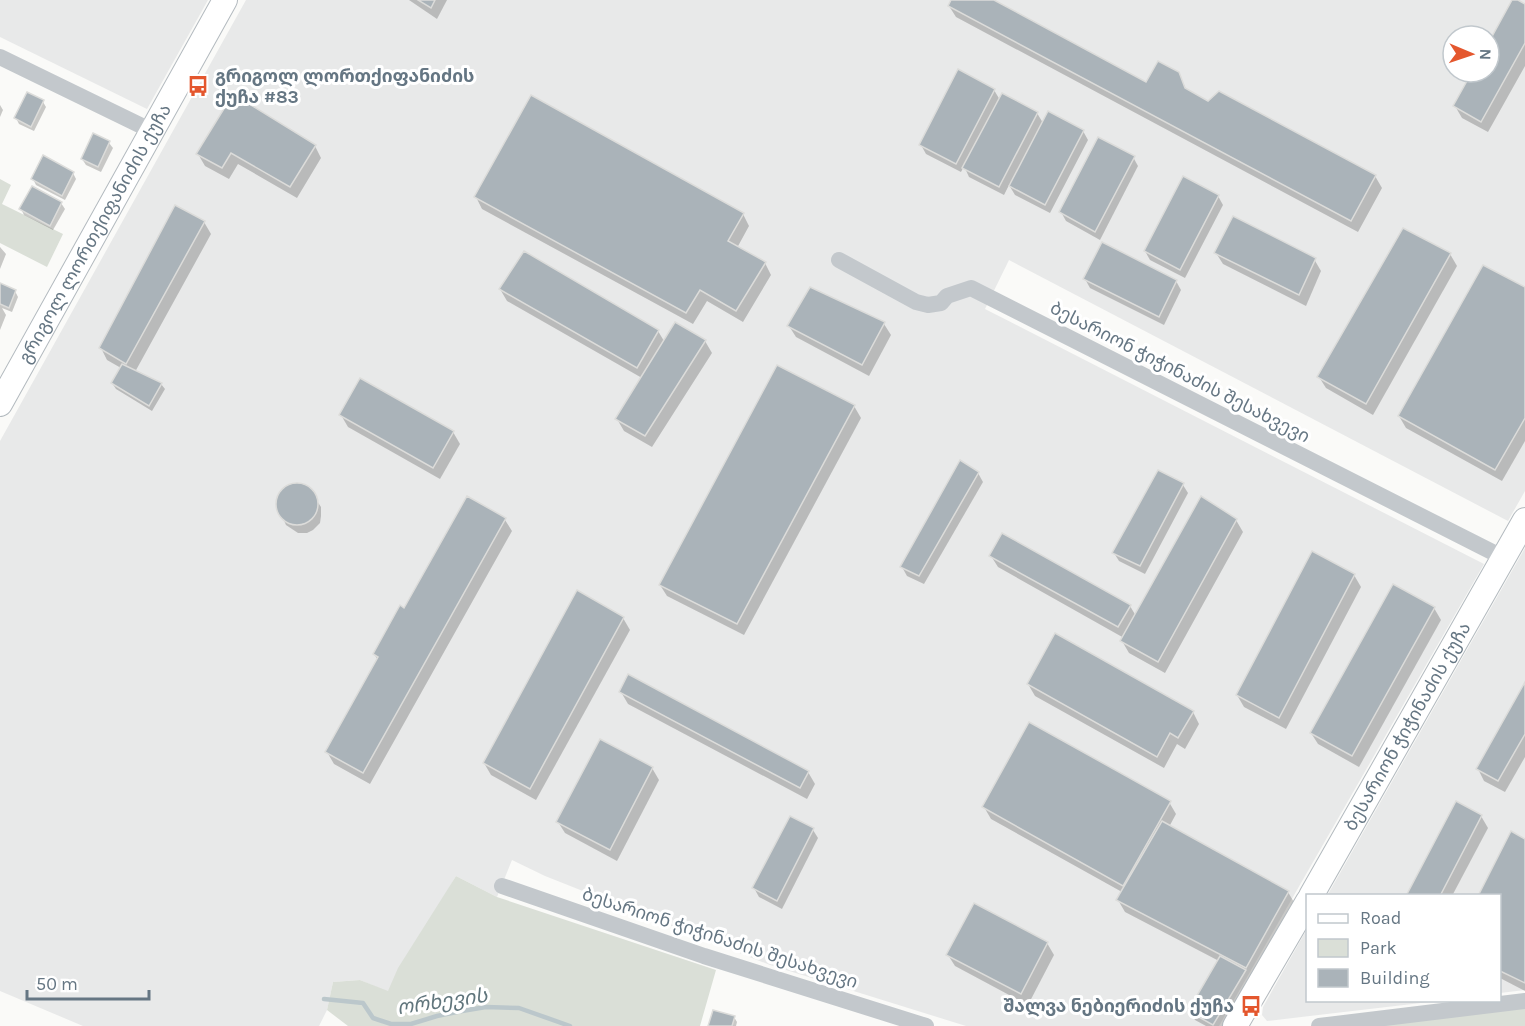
<svg xmlns="http://www.w3.org/2000/svg" width="1525" height="1026" font-family="Karla,'Noto Sans Georgian',sans-serif">
	<rect width="100%" height="100%" fill="#fafaf8"/>
	<!-- built -->
	<g fill="#e8e9e9" fill-rule="evenodd">
		<path d="M0,0H208L147,109L0,37Z"/>
		<path d="M246,0H1525V491L1508,521L1009,260L985,309L1484,564L1219,1026H966L770,965L545,876L512,860L497,897L456,876L388,992L360,980L333,982L327,1010L319,1026H83L0,991V441ZM1453,36H1489V72H1453Z"/>
		<path d="M1525,548V990L1500,993V896H1327Z"/>
		<path d="M1307,929L1308,1000L1438,1001L1267,1021L1262,1015L1263,1007Z"/>
	</g>
	<!-- green -->
	<g fill="#dadfd7">
		<path d="M0,179L11,185L2,204L63,234L47,267L0,243Z"/>
		<path d="M456,876L497,897L716,970L700,1026H348L327,1010L333,982L360,980L388,991L398,968Z"/>
		<path d="M1525,1008V1026H1376Z"/>
	</g>
	<!-- shadow -->
	<g fill="#0003">
		<path d="M409,0H447L437,19Z"/>
		<path d="M953,0H991L1147,84L1178,73L1187,91L1208,103L1375,176L1382,188L1358,232L956,17L949,6Z"/>
		<path d="M1515,0L1525,6V66L1488,132L1462,118L1455,106L1474,72H1489V45Z"/>
		<path d="M994,90L1000,100L1037,113L1043,123L1083,131L1088,140L1050,213L1015,195L1009,185L1004,195L969,177L964,166L961,172L926,154L921,145Z"/>
		<path d="M43,102L46,107L34,131L19,124L16,118Z"/>
		<path d="M0,105L3,110L0,117Z"/>
		<path d="M94,135L109,143L113,148L101,172L86,165L82,159Z"/>
		<path d="M315,146L321,158L297,198L238,164L229,179L205,166L198,154Z"/>
		<path d="M1133,157L1138,166L1100,240L1066,221L1061,212Z"/>
		<path d="M73,173L76,179L65,200L36,185L33,179Z"/>
		<path d="M32,188L61,203L65,209L53,230L24,215L21,209Z"/>
		<path d="M1218,196L1223,205L1185,278L1150,260L1145,251Z"/>
		<path d="M476,197L743,214L749,226L737,248L765,263L771,275L743,322L707,301L693,324L482,209Z"/>
		<path d="M204,222L211,234L135,372L161,384L165,389L152,411L116,389L112,383L121,368L107,360L101,348Z"/>
		<path d="M1403,230L1450,254L1457,266L1373,415L1326,388L1319,377Z"/>
		<path d="M0,247L6,254L0,269Z"/>
		<path d="M1216,253L1314,259L1321,271L1306,306L1223,264Z"/>
		<path d="M1085,279L1176,281L1181,290L1164,325L1090,288Z"/>
		<path d="M0,285L15,291L18,297L12,312L2,308L6,315L0,330Z"/>
		<path d="M1525,288V441L1502,481L1406,428L1399,416Z"/>
		<path d="M500,289L658,331L664,341H705L712,353L652,447L624,431L617,419L642,378L507,301Z"/>
		<path d="M884,324L891,335L869,376L796,337L789,326Z"/>
		<path d="M854,406L861,418L744,635L667,596L660,585Z"/>
		<path d="M341,415L453,432L460,444L440,479L348,427Z"/>
		<path d="M978,473L983,482L924,584L907,576L902,567Z"/>
		<path d="M300,485L311,492L321,507V516L320,523L313,530L307,533H298L286,525L277,505L278,499L286,488Z"/>
		<path d="M1183,485L1188,493L1145,574L1119,561L1114,553Z"/>
		<path d="M505,520L512,531L370,784L334,764L327,752L378,660L374,654Z"/>
		<path d="M1236,520L1243,532L1165,673L1129,653L1122,641L1124,638L998,567L991,556L1130,606L1136,616Z"/>
		<path d="M1354,575L1361,587L1286,729L1244,707L1237,695Z"/>
		<path d="M1434,608L1441,620L1359,767L1318,744L1311,733Z"/>
		<path d="M623,618L630,630L536,800L491,775L484,763Z"/>
		<path d="M1028,684L1193,712L1199,724L1185,749L1177,744L1164,768L1035,696Z"/>
		<path d="M1525,685V757L1505,792L1484,781L1478,769Z"/>
		<path d="M621,692L808,772L815,784L807,799L628,704Z"/>
		<path d="M652,768L659,780L617,861L565,833L558,822Z"/>
		<path d="M1169,802L1176,814L1169,827L1288,892L1295,904L1222,1026H1206L1195,1020L1190,1011L1219,961L1125,912L1118,900L1122,892L991,819L984,807Z"/>
		<path d="M1481,816L1488,828L1452,896H1408Z"/>
		<path d="M813,830L818,838L782,909L759,897L754,888Z"/>
		<path d="M1525,841V991L1500,978V896Z"/>
		<path d="M1047,943L1054,955L1028,1005L955,966L948,955Z"/>
		<path d="M734,1017L737,1022L736,1026H710Z"/>
	</g>
	<g fill="none" stroke-linecap="round" stroke-linejoin="round">
		<!-- stream -->
		<path stroke="#bbc7cb" stroke-width="4.5" d="M324,999L363,1003L373,1018L391,1024H411L437,1016L462,1011L486,1007L519,1008L570,1026"/>
	</g>
	<!-- building -->
	<g fill="#aab3b9" stroke="#dcdcda" stroke-width="1.5">
		<path d="M418,0H435L431,8Z"/>
		<path d="M951,0H994L1146,82L1158,61L1179,72L1185,88L1208,101L1219,91L1376,175L1351,221L948,6Z"/>
		<path d="M1512,0H1518L1525,4V43L1481,122L1453,106L1472,72H1489V42Z"/>
		<path d="M958,69L995,89L956,164L919,145Z"/>
		<path d="M27,92L44,100L31,127L14,118Z"/>
		<path d="M1002,93L1038,112L999,187L962,168Z"/>
		<path d="M233,94L316,145L290,187L231,153L222,168L196,154Z"/>
		<path d="M531,95L744,213L728,241L766,262L736,311L700,290L686,313L474,197Z"/>
		<path d="M1048,111L1084,130L1045,205L1009,186Z"/>
		<path d="M93,133L110,141L98,167L81,159Z"/>
		<path d="M1098,137L1135,156L1095,232L1059,212Z"/>
		<path d="M43,155L74,172L62,196L31,179Z"/>
		<path d="M1183,176L1219,195L1180,270L1144,251Z"/>
		<path d="M32,186L62,202L50,226L19,209Z"/>
		<path d="M175,205L205,221L126,364L99,348Z"/>
		<path d="M1233,216L1316,258L1299,295L1214,253Z"/>
		<path d="M1403,228L1451,253L1366,404L1317,377Z"/>
		<path d="M1102,242L1177,280L1159,317L1083,279Z"/>
		<path d="M524,251L659,330L637,368L499,289Z"/>
		<path d="M1483,265L1525,287V418L1495,470L1398,416Z"/>
		<path d="M0,283L16,290L9,308L0,304Z"/>
		<path d="M810,287L885,322L862,365L787,326Z"/>
		<path d="M675,322L706,340L645,436L615,419Z"/>
		<path d="M122,364L162,383L149,406L111,383Z"/>
		<path d="M777,365L855,405L737,624L659,585Z"/>
		<path d="M360,378L454,431L433,468L339,415Z"/>
		<path d="M960,460L979,472L919,576L900,567Z"/>
		<path d="M1158,470L1184,483L1140,566L1112,553Z"/>
		<circle cx="297" cy="504" r="21"/>
		<path d="M467,496L506,518L363,773L325,752L378,657L373,654L400,605L404,608Z"/>
		<path d="M1201,496L1237,519L1158,662L1120,641Z"/>
		<path d="M1002,533L1131,605L1118,627L989,556Z"/>
		<path d="M1312,551L1355,574L1279,718L1236,695Z"/>
		<path d="M1393,584L1435,607L1352,756L1310,733Z"/>
		<path d="M577,590L624,617L530,789L483,763Z"/>
		<path d="M1055,633L1194,711L1178,738L1170,733L1157,757L1027,684Z"/>
		<path d="M628,674L809,771L800,788L619,692Z"/>
		<path d="M1525,682V734L1498,781L1476,769Z"/>
		<path d="M1029,722L1171,801L1123,886L982,807Z"/>
		<path d="M600,739L653,767L610,850L556,822Z"/>
		<path d="M1456,801L1482,815L1440,896H1406Z"/>
		<path d="M790,816L814,828L777,901L752,888Z"/>
		<path d="M1162,821L1289,891L1246,968L1116,900Z"/>
		<path d="M1511,831L1525,839V983L1500,971V896H1478Z"/>
		<path d="M974,903L1048,942L1021,994L946,955Z"/>
		<path d="M1220,956L1246,970L1213,1025L1188,1011Z"/>
		<path d="M713,1010L735,1016L732,1026H708Z"/>
	</g>
	<g fill="none" stroke-linecap="round" stroke-linejoin="round">
		<defs>
			<g id="secondary">
				<path id="s1" d="M0,404L225,0"/>
				<path id="s2" d="M1311,896L1525,520"/>
				<path d="M1235,1026L1308,901"/>
			</g>
		</defs>
		<!-- secondary casing -->
		<use href="#secondary" stroke="#b3babf" stroke-width="26"/>
		<!-- street -->
		<g stroke="#c3c8cc" stroke-width="16">
			<path d="M0,57L152,131"/>
			<path d="M839,260L916,302L928,305L941,303L947,296L971,288L1504,558"/>
			<path d="M502,886L704,956L926,1026"/>
			<path d="M1319,1026L1525,1001"/>
		</g>
		<!-- secondary -->
		<use href="#secondary" stroke="#fff" stroke-width="24"/>
	</g>
	<!-- icons -->
	<defs>
		<symbol id="bus-bare" viewBox="-9 -9 18 18"><path d="M-5-6H5V4H4V6H2V4H-2V6H-4V4H-5ZM-3.5-4V0h7V-4ZM-3.5 1.2v1.5H-2V1.2ZM2 1.2v1.5H3.5V1.2Z" fill="#e4572e" stroke="#fff" stroke-width="2.5" paint-order="stroke"/></symbol>
	</defs>
	<g fill-rule="evenodd">
		<use href="#bus-bare" x="183" y="71" width="30" height="30"/>
		<use href="#bus-bare" x="1236" y="991" width="30" height="30"/>
	</g>
	<g text-anchor="middle" stroke-width="6" stroke-linejoin="round" paint-order="stroke">
		<!-- poi labels -->
		<g font-size="18" font-weight="bold" fill="#657683" stroke="#fff" text-anchor="start">
			<text x="215" y="82">გრიგოლ ლორთქიფანიძის<tspan x="215" dy="21">ქუჩა #83</tspan></text>
			<text x="1234" y="1012" text-anchor="end">შალვა ნებიერიძის ქუჩა</text>
		</g>
		<!-- street labels -->
		<g font-size="18" fill="#657683" stroke="#fff">
			<text dy="6" stroke="none"><textPath href="#s1" startOffset="195">გრიგოლ ლორთქიფანიძის ქუჩა</textPath></text>
			<text transform="translate(1180 372) rotate(27)" y="6">ბესარიონ ჭიჭინაძის შესახვევი</text>
			<text dy="6" stroke="none"><textPath href="#s2" startOffset="195">ბესარიონ ჭიჭინაძის ქუჩა</textPath></text>
			<text transform="translate(720 938) rotate(18)" y="6">ბესარიონ ჭიჭინაძის შესახვევი</text>
		</g>
		<!-- water labels -->
		<g font-size="20" font-style="italic" fill="#60757c" stroke="#fff">
			<text transform="translate(442 1001) rotate(-8)" y="7">ორხევის</text>
		</g>
	</g>
	<!-- legend -->
	<rect x="1306" y="894" width="195" height="108" fill="#ffffff" stroke="#c1c8cd" stroke-width="1.5"/>
	<rect x="1318" y="914" width="30" height="9" fill="#ffffff" stroke="#c1c8cd" stroke-width="1.5"/>
	<text x="1360" y="924" font-size="18" fill="#657683">Road</text>
	<rect x="1318" y="939" width="30" height="18" fill="#dadfd7" stroke="#c1c8cd" stroke-width="1.5"/>
	<text x="1360" y="954" font-size="18" fill="#657683">Park</text>
	<rect x="1318" y="969" width="30" height="18" fill="#aab3b9" stroke="#c1c8cd" stroke-width="1.5"/>
	<text x="1360" y="984" font-size="18" fill="#657683">Building</text>
	<!-- north arrow -->
	<g transform="translate(1471 54) rotate(92)"><circle r="28" fill="#ffffff" stroke="#c1c8cd" stroke-width="1.5"/>
	<path d="M0-4.5L10 22L0 15L-10 22Z" fill="#e4572e"/>
	<text y="-9" font-size="16" font-weight="bold" text-anchor="middle" fill="#657683">N</text>
	</g>
	<!-- scale -->
	<path d="M27 990v9h122v-9" fill="none" stroke="#657683" stroke-width="3"/>
	<text x="36" y="990" font-size="18" fill="#657683" stroke="#ffffff" stroke-width="4.5" paint-order="stroke">50 m</text>
</svg>
